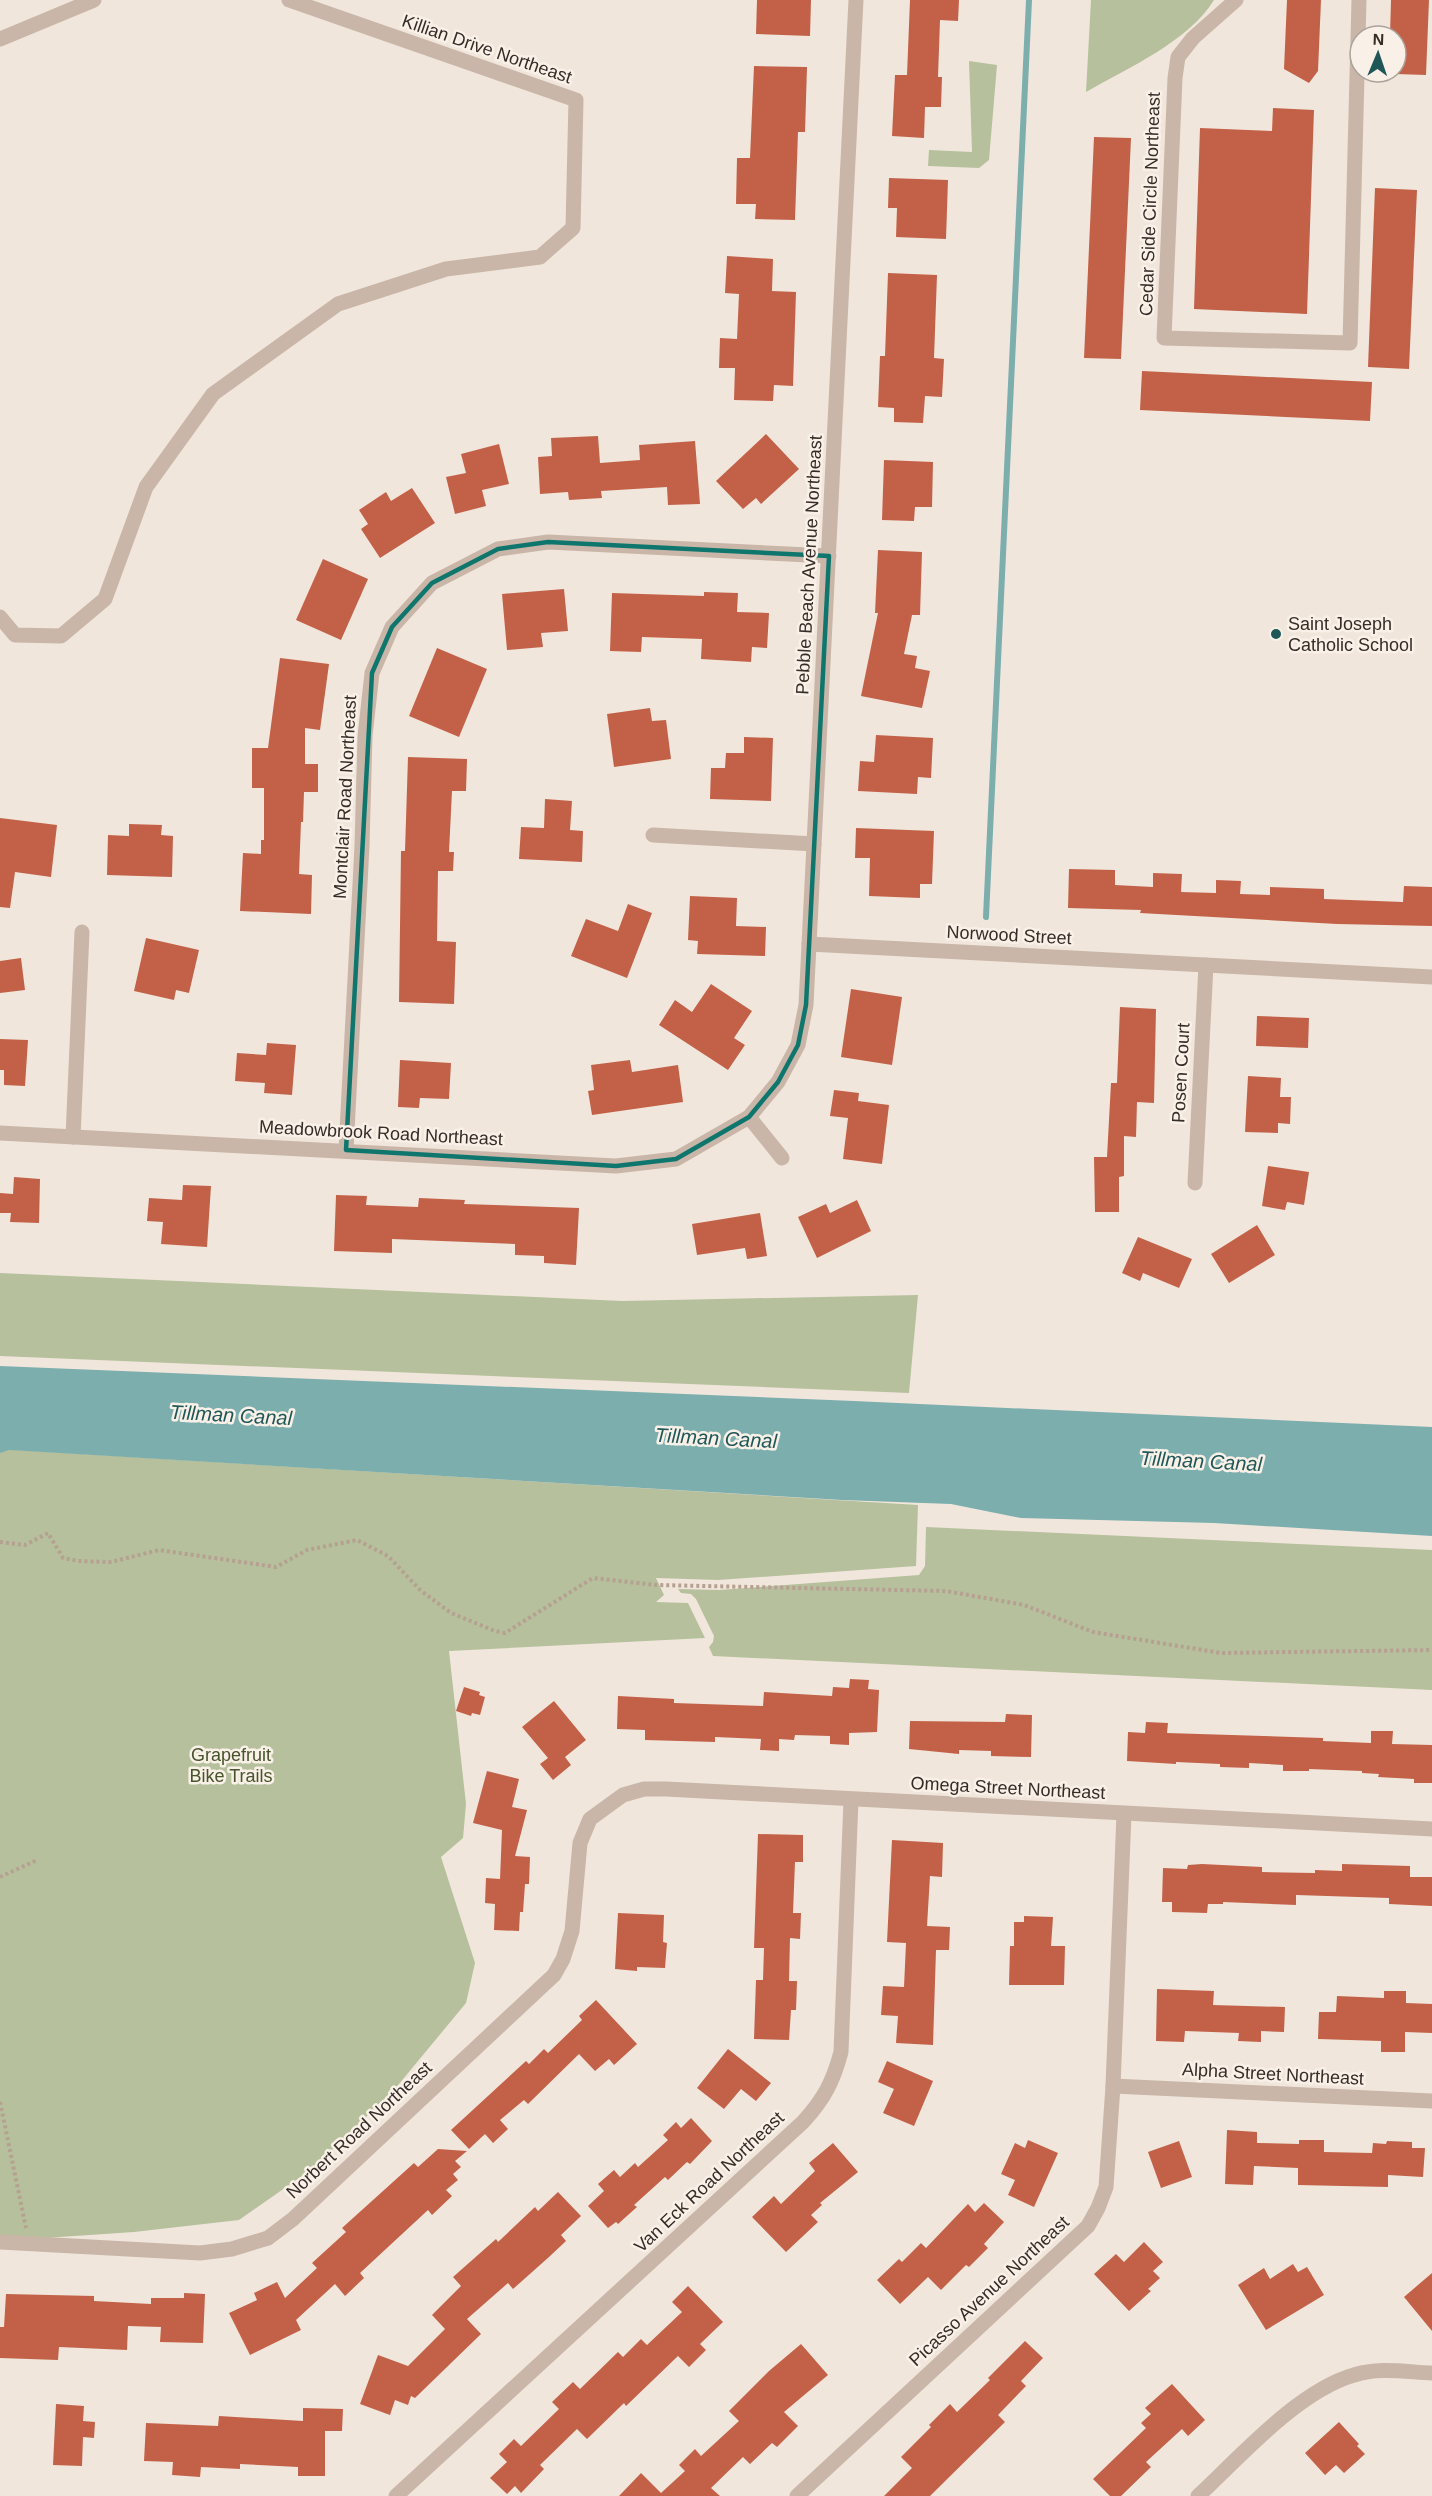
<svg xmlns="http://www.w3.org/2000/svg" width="1432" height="2496" font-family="Arial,sans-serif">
	<rect width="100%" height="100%" fill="#f1e6dc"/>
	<!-- green -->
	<g fill="#b6c09c">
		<path d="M1091,0H1214C1189,41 1128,68 1086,92Z"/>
		<path d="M969,61L997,65L989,160L979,168L928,166L929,150L972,152Z"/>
		<path d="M0,1273L622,1301L918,1295L909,1393L0,1356Z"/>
		<path d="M0,1449L918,1505L916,1566L718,1580L656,1578L664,1595L656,1602L688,1603L705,1638L449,1651L466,1804L463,1838L441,1857L475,1963L466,2003L394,2090L312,2169L239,2220L134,2232L0,2241Z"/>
		<path d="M926,1527L1432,1550V1690L713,1656L709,1647L713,1642L714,1636L696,1599L691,1594L681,1593L678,1589L719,1590L919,1575L925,1566Z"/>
	</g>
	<!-- water -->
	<path fill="#7caeae" d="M0,1366L854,1401L1432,1427V1536L1214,1523L1021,1518L951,1504L842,1500L9,1450L0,1453Z"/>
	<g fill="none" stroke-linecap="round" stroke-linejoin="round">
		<!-- stream -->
		<path stroke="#7caeae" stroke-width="6" d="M986,917L1029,0"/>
	</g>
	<!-- building -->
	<g fill="#c36148">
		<path d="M757,0H811L810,36L756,34Z"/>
		<path d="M910,0H959L958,21L940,20L938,77H942L941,107H925L924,138L892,136L895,75H907Z"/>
		<path d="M1287,0H1321L1318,71L1309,83L1284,69Z"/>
		<path d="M1391,0H1429L1426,75L1396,74V36H1390Z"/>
		<path d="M754,66L807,67L805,132H798L795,220L755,219L756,204H736L737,158H750Z"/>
		<path d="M1273,108L1314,110L1307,314L1194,309L1200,128L1272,131Z"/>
		<path d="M1094,137L1131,138L1121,359L1084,358Z"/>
		<path d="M889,178L948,180L946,239L896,237L897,208H888Z"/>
		<path d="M1375,188L1417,190L1409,369L1368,367Z"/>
		<path d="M727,256L773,259L772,291L796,292L793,386L774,385L773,401L734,400L735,368H719L720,338L737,339L739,294L725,293Z"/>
		<path d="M888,273L937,275L934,358L944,359L942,397L925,396L923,423L894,422V408L878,407L880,356H885Z"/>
		<path d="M1142,371L1372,382L1370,421L1140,410Z"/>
		<path d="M766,434L799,469L761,504L756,498L743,509L716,481Z"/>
		<path d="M598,436L600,463L640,460L639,445L695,441L700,504L668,505L667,487L601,491L602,498L569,500L568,492L540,494L538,457L552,456L551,438Z"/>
		<path d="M499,444L509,484L482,490L486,506L455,514L446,477L466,473L461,454Z"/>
		<path d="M884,460L933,462L932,507H915L914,521L882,520Z"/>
		<path d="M412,488L435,523L380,558L361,529L368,524L359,510L386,492L391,501Z"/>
		<path d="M878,550L922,552L920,615H912L904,654L917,656L915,668L930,671L922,708L861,696L878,613H875Z"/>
		<path d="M323,559L368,579L341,640L296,620Z"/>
		<path d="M564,589L568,631L541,633L543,647L507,650L502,594Z"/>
		<path d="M704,592L738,593L737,612L769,613L767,648L752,647L751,662L701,659L702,639L642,637L641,652L610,651L612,593L704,596Z"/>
		<path d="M437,648L487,669L459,737L409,716Z"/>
		<path d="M280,658L329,664L320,730L305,728V764H318V792H304L303,822H301L299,874L312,875L311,914L240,911L243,853L261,854V840H264V788H252V748H268Z"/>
		<path d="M650,708L652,721L666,720L671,759L614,767L607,714Z"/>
		<path d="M876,735L933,738L931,778L918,777L917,794L858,791L860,761L874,762Z"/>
		<path d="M744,737L773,738L771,801L710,799L711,768H725L726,753H744Z"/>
		<path d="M408,757L467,759L466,791H452L449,852H454L453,871H438L437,941L456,942L454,1004L399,1002L401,851H405Z"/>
		<path d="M545,799L572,801L570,830L583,831L582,862L519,859L521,827L544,828Z"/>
		<path d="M0,818L57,825L51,877L15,872L10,908L0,907Z"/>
		<path d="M129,824L162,825L161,835L173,836L172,877L107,875L108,835L129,836Z"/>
		<path d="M856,828L934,831L932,884H920V898L869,896L870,858H855Z"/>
		<path d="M1069,869L1115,870V885L1153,887V873L1182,874L1181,892L1216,893V880L1241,881L1240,894L1270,895V887L1324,889V899L1403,902L1404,886L1432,887V926L1337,924L1140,913L1141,910L1068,908Z"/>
		<path d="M690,896L737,898L736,926L766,927L765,956L697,954L698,941L688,940Z"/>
		<path d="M628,904L652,913L627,978L571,956L586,919L618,931Z"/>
		<path d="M146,938L199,950L189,993L176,990L174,1000L134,991Z"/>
		<path d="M21,958L25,990L0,993V961Z"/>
		<path d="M711,984L752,1011L734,1038L745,1045L728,1070L659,1025L675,1000L692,1012Z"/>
		<path d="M851,989L902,997L892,1065L841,1057Z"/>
		<path d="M1120,1007L1156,1009L1154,1103L1137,1102L1136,1137L1124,1136V1176L1119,1177V1212H1095L1094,1157H1107L1111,1083H1117Z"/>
		<path d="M1257,1016L1309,1018L1308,1048L1256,1046Z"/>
		<path d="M0,1039L28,1040L25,1086L4,1085V1070H0Z"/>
		<path d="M267,1043L296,1045L292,1095L264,1093L265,1083L235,1081L237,1053L266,1055Z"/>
		<path d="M400,1060L451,1063L449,1099L420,1098L419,1108L398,1107Z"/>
		<path d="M630,1060L632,1072L678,1065L683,1102L592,1115L588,1091L594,1090L591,1065Z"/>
		<path d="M1248,1076L1281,1078L1280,1097H1291L1290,1124L1278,1123V1133L1245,1132Z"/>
		<path d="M834,1090L859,1093L858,1101L889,1105L882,1164L843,1159L848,1118L830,1116Z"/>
		<path d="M1268,1166L1309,1172L1304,1205L1287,1202L1285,1210L1262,1206Z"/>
		<path d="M14,1177L40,1179L39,1223L10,1222L11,1213H0V1193L13,1194Z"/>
		<path d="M183,1185L211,1186L207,1247L161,1244L163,1222L147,1221L149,1198L182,1200Z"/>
		<path d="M336,1195L367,1196L366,1205L418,1207L419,1198L465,1200L464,1204L579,1208L576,1265L544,1263V1256L515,1255V1244L392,1239V1253L334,1251Z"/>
		<path d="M857,1200L871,1231L817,1258L798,1217L826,1204L830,1213Z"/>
		<path d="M760,1213L767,1256L747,1259L745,1248L697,1255L692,1224Z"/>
		<path d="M1257,1225L1275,1255L1229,1283L1211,1254Z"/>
		<path d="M1138,1237L1192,1259L1179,1288L1143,1273L1140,1281L1122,1273Z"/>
		<path d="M850,1679L869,1680L868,1689L879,1690L877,1732L849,1733V1745L830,1744V1736L795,1735L794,1740L779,1739V1751L760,1750L761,1739L715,1737V1742L645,1740V1730L617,1729L618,1696L674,1699V1703L763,1706L764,1692L832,1696L833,1687L849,1688Z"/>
		<path d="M464,1687L480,1692L479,1695L485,1697L480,1715L472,1713L471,1716L456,1711Z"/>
		<path d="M554,1701L586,1740L565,1757L571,1765L553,1780L540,1764L548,1758L522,1727Z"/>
		<path d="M1006,1714L1032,1715L1031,1757L991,1756V1751L959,1750V1754L909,1749L910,1721L1005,1722Z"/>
		<path d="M1146,1722L1168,1723L1167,1733L1323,1738V1741L1371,1743V1731H1393L1392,1744L1432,1745V1783H1414V1779L1378,1777L1379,1774L1362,1773V1771L1309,1769V1771H1283V1765L1249,1763V1768L1220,1767V1764L1176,1762V1764L1127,1761L1128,1732L1145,1733Z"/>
		<path d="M487,1771L519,1779L512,1807L527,1810L515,1856L530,1857L529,1884H525L523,1912H520L519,1931L494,1930L495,1904L485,1903L486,1878L500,1879L502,1830L473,1823Z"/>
		<path d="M758,1834L803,1835V1862H795L793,1913H801L800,1939L790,1938L789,1981H797L796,2010H791L789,2040L754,2039L756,1980H763L764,1948H754Z"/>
		<path d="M892,1840L943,1843L942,1877L930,1876L927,1926L950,1927L949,1950H936L933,2045L896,2043L898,2016L881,2015L883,1986L904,1987L906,1943L887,1942Z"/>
		<path d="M1202,1864L1262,1867V1872L1315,1873V1870L1342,1871V1864L1410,1866V1877H1432V1906L1389,1904V1898L1296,1895V1905L1223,1902V1904H1208L1207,1913L1172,1912V1902H1162L1163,1868L1187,1869L1188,1865Z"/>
		<path d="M618,1913L664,1915L663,1942L667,1943L665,1968L637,1967V1971L615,1969Z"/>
		<path d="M1024,1916L1053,1917L1051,1946H1065L1064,1985H1009L1010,1946H1014V1922H1024Z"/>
		<path d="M1157,1989L1214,1991L1213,2005L1285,2007L1284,2032L1261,2031V2042L1238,2041L1239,2033L1185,2031L1184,2042L1156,2041Z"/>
		<path d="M1384,1991H1406V2003L1432,2004V2033L1405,2032V2052H1381V2041L1318,2039L1319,2012H1336L1337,1996L1384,1998Z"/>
		<path d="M596,2000L637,2044L614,2065L609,2059L595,2071L579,2054L528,2104L524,2100L500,2120L508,2129L493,2143L485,2134L469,2149L451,2130L526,2061L529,2064L544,2049L548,2053L582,2020L579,2016Z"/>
		<path d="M728,2049L771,2083L756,2101L741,2089L724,2109L697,2088Z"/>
		<path d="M887,2061L933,2081L914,2126L883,2113L894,2089L878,2082Z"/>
		<path d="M691,2118L712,2141L690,2164L687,2162L668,2180L665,2177L634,2205L637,2207L618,2224L616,2222L608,2228L588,2206L604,2191L598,2184L614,2170L620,2177L635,2163L638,2167L668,2140L663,2135L676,2122L681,2128Z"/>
		<path d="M1227,2130L1257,2132V2143L1299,2144V2140H1324V2152L1372,2153L1373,2143L1386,2144L1387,2141L1412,2142V2148H1425L1423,2177L1388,2175V2187L1298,2185V2168L1254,2166L1253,2185L1225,2184Z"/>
		<path d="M1028,2140L1058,2153L1034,2207L1008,2195L1015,2180L1001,2174L1015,2143L1025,2148Z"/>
		<path d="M1179,2141L1192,2177L1161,2188L1148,2152Z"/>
		<path d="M833,2143L858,2172L820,2203L822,2205L811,2215L818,2222L786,2252L752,2217L774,2196L781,2204L815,2171L809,2163Z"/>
		<path d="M438,2149L467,2151L455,2161L461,2167L453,2174L458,2180L446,2190L452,2196L432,2215L428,2210L360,2273L364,2278L345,2296L335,2284L296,2320L301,2330L250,2355L229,2313L257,2300L254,2293L277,2282L285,2298L317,2268L312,2263L346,2232L342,2228L414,2163L418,2167Z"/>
		<path d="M558,2192L581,2216L561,2235L566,2241L549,2257L513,2289L508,2283L467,2319L481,2334L415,2398L411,2396L408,2405L395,2400L390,2415L360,2404L378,2355L408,2366L445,2329L432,2315L461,2286L453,2277L496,2239L498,2242L535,2207L538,2211Z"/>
		<path d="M984,2203L1004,2222L984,2244L988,2248L969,2267L966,2265L941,2290L928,2277L900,2304L877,2280L899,2259L902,2262L921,2243L926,2248L968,2204L975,2212Z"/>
		<path d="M1144,2242L1163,2262L1153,2271L1160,2278L1148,2289L1151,2291L1129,2311L1094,2274L1116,2254L1124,2262Z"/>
		<path d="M1293,2264L1298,2272L1307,2267L1324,2295L1266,2330L1238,2285L1264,2268L1270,2279Z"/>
		<path d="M1432,2273V2331L1404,2297Z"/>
		<path d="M688,2286L723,2322L700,2344L706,2350L689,2367L678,2356L626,2406L624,2403L587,2439L577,2429L540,2465L544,2469L521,2493L515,2486L507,2494L490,2478L507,2462L499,2454L514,2439L521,2446L559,2409L552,2402L573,2382L580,2389L618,2352L623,2357L641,2339L647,2345L682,2312L672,2302Z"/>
		<path d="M184,2293L205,2294L203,2343L160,2342L161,2327L128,2326L127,2350L59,2347L58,2360L0,2358V2327H4L6,2294L94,2296V2301L151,2304V2298H184Z"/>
		<path d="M1025,2341L1043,2358L1021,2381L1026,2386L998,2415L1005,2422L930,2496H884L912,2468L901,2457L931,2427L929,2425L950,2404L957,2412L990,2380L988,2378Z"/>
		<path d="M801,2344L828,2375L784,2412L798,2426L777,2447L772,2443L750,2464L743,2457L711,2488L720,2496H619L641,2473L661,2493L685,2471L679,2465L695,2449L701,2456L739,2421L729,2411L769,2371Z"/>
		<path d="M1172,2384L1205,2420L1188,2436L1182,2429L1146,2462L1151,2467L1121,2496H1110L1093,2479L1146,2428L1141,2423L1151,2414L1145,2408Z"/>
		<path d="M56,2404L84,2406L83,2421L95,2422L94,2438L83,2437L82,2466L53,2465Z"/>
		<path d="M303,2408L343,2409L342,2431H325V2476H298V2467L240,2464V2469L201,2467L200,2477L172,2475L173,2462L144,2461L146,2423L218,2426L219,2416L303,2421Z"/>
		<path d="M1339,2422L1359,2444L1357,2446L1365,2454L1344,2473L1336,2465L1325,2475L1305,2453Z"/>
	</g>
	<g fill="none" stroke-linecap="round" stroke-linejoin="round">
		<!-- path -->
		<g stroke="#b5a092" stroke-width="4" stroke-dasharray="3 3" stroke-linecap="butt">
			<path d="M0,1542L25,1545L48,1533L63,1558L78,1561L111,1562L159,1550L276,1567L307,1550L357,1540L388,1556L420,1590L451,1613L495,1631L505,1633L593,1578L656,1585L946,1591L1024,1605L1093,1632L1221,1653L1432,1650"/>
			<path d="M0,1877L37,1860"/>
			<path d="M0,2102L26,2228"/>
		</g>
		<!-- minor -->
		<g stroke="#c9b6a8" stroke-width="15">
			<path d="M1236,0L1193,38L1178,57L1175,78L1164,338L1350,343L1359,0"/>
			<path d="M0,39L94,0"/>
			<path d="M0,617L15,635L61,636L105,599L146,487L213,394L338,304L446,269L540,257L573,228L576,100L289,0"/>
			<path d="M653,835L814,844"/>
			<path d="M809,944L1432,977"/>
			<path d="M749,1117L782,1158"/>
			<path d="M0,1133L616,1166L676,1159L749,1117L778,1082L798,1045L806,1005L856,0"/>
			<path d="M73,1137L82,932"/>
			<path d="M346,1150L362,846L365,736L372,673L392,627L432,583L498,549L548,542L829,556"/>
			<path d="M1195,1183L1206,965"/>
			<path d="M1113,2086L1432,2101"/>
			<path d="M0,2242L200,2253L232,2249L268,2238L293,2219L554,1975L563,1959L572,1931L580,1843L590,1819L623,1795L644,1789H666L1432,1829"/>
			<path d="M396,2496L803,2122C824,2099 833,2082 841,2052L851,1800"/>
			<path d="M797,2496L1088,2226L1098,2208L1106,2187L1113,2086L1124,1814"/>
			<path d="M1198,2496C1240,2457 1298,2391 1354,2375C1379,2367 1406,2372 1432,2373"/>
		</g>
	</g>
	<!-- marked area -->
	<path fill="none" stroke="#0f766e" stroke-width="4.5" stroke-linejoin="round" d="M548,542L829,556L806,1005L798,1045L778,1082L749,1117L676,1159L616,1166L346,1150L372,673L392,627L432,583L498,549Z"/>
	<!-- markers -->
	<circle fill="#1f5657" stroke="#f9f1e8" stroke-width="2" cx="1276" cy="634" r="6"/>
	<g text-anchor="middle" stroke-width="5" stroke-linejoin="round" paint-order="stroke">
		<!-- street labels -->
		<g font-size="18" fill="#362c28" stroke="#f9f1e8">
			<text transform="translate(487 49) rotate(19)" y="6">Killian Drive Northeast</text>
			<text transform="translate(1150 204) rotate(-88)" y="6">Cedar Side Circle Northeast</text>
			<text transform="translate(809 565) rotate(-87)" y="6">Pebble Beach Avenue Northeast</text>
			<text transform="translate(345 797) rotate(-87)" y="6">Montclair Road Northeast</text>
			<text transform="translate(1009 935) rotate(3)" y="6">Norwood Street</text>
			<text transform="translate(1181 1073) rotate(-87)" y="6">Posen Court</text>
			<text transform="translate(381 1133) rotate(3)" y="6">Meadowbrook Road Northeast</text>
			<text transform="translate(1008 1788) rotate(3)" y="6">Omega Street Northeast</text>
			<text transform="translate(1273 2074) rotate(3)" y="6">Alpha Street Northeast</text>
			<text transform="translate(359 2130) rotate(-43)" y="6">Norbert Road Northeast</text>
			<text transform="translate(709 2182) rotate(-43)" y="6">Van Eck Road Northeast</text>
			<text transform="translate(989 2291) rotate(-43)" y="6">Picasso Avenue Northeast</text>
		</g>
		<!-- poi labels -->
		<g font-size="18" fill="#362c28" stroke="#f9f1e8" text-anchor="start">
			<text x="1288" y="630">Saint Joseph<tspan x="1288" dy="21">Catholic School</tspan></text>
		</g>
		<!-- park labels -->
		<g font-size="18" fill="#47542c" stroke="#f9f1e8">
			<text x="231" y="1761">Grapefruit<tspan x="231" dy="21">Bike Trails</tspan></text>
		</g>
		<!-- water labels -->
		<g font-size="20" font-style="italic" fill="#1f5657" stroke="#f9f1e8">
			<text transform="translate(231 1415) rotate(3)" y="7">Tillman Canal</text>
			<text transform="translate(716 1438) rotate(3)" y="7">Tillman Canal</text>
			<text transform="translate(1201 1461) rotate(3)" y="7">Tillman Canal</text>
		</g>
	</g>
	<!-- north arrow -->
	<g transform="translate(1378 54) rotate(2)"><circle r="28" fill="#f9f1e8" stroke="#aba29b" stroke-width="1.5"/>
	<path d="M0-4.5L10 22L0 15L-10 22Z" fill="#1f5657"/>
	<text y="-9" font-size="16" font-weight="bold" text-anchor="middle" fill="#362c28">N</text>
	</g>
</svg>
